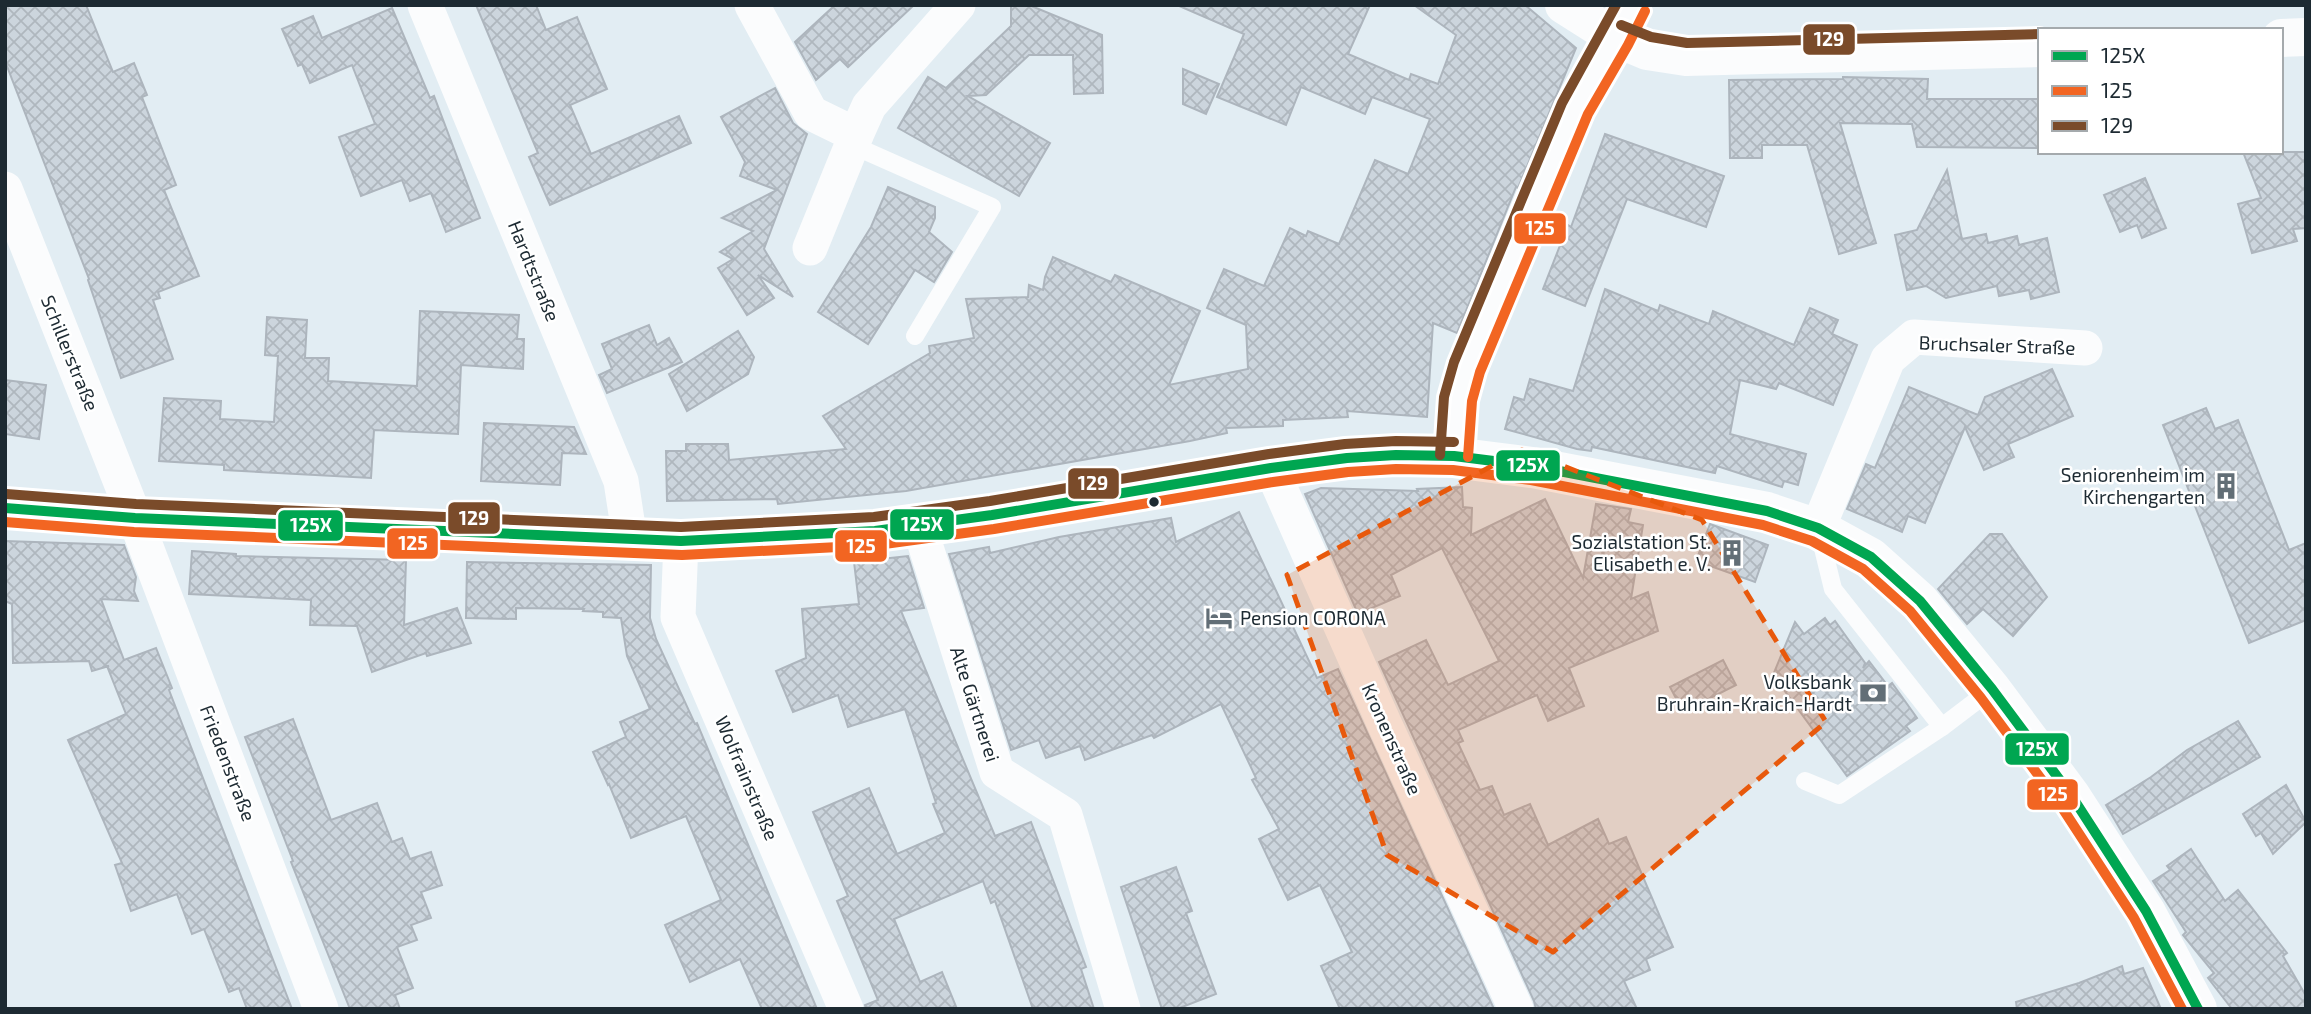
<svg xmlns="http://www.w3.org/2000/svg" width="2311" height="1014" font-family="'Exo 2',sans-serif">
	<defs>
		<pattern id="building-cross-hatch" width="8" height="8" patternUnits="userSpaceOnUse" patternTransform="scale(1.75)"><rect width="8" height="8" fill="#ccd5dd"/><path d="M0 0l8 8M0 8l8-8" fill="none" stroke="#afb7be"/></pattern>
	</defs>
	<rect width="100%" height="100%" fill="#e2edf3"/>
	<!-- building -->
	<g fill="url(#building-cross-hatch)" stroke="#adb5bd" stroke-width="2">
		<path d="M5,5H86L113,72L134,63L147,95L142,97L176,185L164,190L199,276L158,292L160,298L153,300L173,359L121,378L88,280L89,279L5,61Z"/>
		<path d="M476,5H536L546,30L577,17L607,89L570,105L591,154L679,116L691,143L550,205L529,157L538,153Z"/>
		<path d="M835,5H914L848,67L840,59L816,80L795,42Z"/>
		<path d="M1011,5H1029L1102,35L1103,93L1074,94L1073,55H1029L986,95L968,96L1050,143L1019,196L898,128L928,77L946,88L1011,26Z"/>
		<path d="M1177,5H1370L1348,54L1409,80L1411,74L1438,84L1456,35L1414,5H1525L1576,48L1518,188L1516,187L1457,333L1433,323L1427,417L1347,411L1348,417L1283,420V426L1226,428L1227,433L1190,441L906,491L778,504L777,499L667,501L666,451H686V444H728L729,460L846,449L823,416L930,353L929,346L974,338L966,299L1028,297L1029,285L1043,290L1045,277L1053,257L1111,282L1115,275L1200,311L1169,385L1248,369L1246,325L1207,308L1224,269L1264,286L1290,228L1306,236L1308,231L1339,244L1375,160L1408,174L1430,119L1372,97L1365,114L1301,87L1286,125L1217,97L1244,34Z"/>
		<path d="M392,8L430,98L434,96L480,218L446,232L431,193L410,201L402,180L361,196L339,137L375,124L352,65L310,83L302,64L298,66L282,29L313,16L322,38Z"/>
		<path d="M1183,69L1219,84L1206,114L1183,104Z"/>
		<path d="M1843,77L1928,79L1927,99H2040V148L1917,147L1912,124L1840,123L1876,243L1839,254L1807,145H1762V158H1730L1729,80L1843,79Z"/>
		<path d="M775,88L793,123L807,134L764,249L793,297L758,275L774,298L747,315L718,268L733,259L720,252L753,231L722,218L777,190L740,176L745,162L721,117Z"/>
		<path d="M1605,134L1724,176L1706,227L1627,199L1585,306L1543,289L1568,225L1571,227Z"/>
		<path d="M2243,152H2306V228L2293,229L2297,241L2252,253L2238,204L2261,198Z"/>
		<path d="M1947,170L1962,239L1986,234L1988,243L2017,236L2019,245L2047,238L2059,292L2031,299L2029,290L1999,296L1997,286L1946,298L1926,286L1907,290L1895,235L1917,230Z"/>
		<path d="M2145,178L2166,228L2142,238L2137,225L2120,232L2104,195Z"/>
		<path d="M888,187L935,207V218L929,232L952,252L934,282L915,270L868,344L818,312L871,227Z"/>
		<path d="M1605,289L1658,311L1660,305L1709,324L1713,311L1794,345L1810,308L1838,320L1832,334L1857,345L1833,405L1779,383L1776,389L1740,380L1730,434L1806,454L1798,485L1784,481L1782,487L1717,466L1715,473L1592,447L1591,451L1577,449L1505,429L1514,397L1524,400L1530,379L1573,391Z"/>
		<path d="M420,311L519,315L517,339H524L523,369L461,365L458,434L374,430L371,478L224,470V465L159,461L164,398L221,401L220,419L274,422L278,356L265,355L267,317L307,320L305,358H329L328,381L417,386Z"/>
		<path d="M649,325L657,345L669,338L682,362L607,393L599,375L612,369L602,344Z"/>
		<path d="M738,331L754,357L748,374L687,411L669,374Z"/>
		<path d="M2052,369L2073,416L2008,444L2014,457L1984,470L1965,427L1925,523L1908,516L1902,532L1847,509L1866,464L1875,468L1909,387L1978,415L1985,397Z"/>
		<path d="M5,380L46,385L39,439L5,434Z"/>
		<path d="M2206,408L2215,429L2238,420L2289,550L2306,543V620L2249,643L2163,425Z"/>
		<path d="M484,423L574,427L586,454L562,453L560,485L481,481Z"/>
		<path d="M1462,487L1463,507L1472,508L1471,535L1545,499L1583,578L1596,504L1631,509L1628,522L1643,525L1631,599L1648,592L1658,631L1569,668L1584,706L1548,721L1537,695L1458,730L1463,741L1458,743L1480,790L1492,786L1504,815L1530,804L1548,845L1598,819L1609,844L1626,837L1673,947L1646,959L1650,970L1624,981L1637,1009H1536L1534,1001L1379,662L1426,640L1448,685L1499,661L1442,548L1391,575L1400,596L1358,614L1305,494L1321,488L1418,491L1417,489Z"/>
		<path d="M1239,512L1317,678L1338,669L1494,1009H1340L1321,966L1352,952L1320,885L1288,900L1259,839L1279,829L1252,780L1256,778L1221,704L1154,738L1152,735L1085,760L1080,746L1046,758L1039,740L1011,750L949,554L989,547L990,553L1059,537L1171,518L1176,542Z"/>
		<path d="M1710,524L1768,545L1755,582L1696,561Z"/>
		<path d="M1990,534H2002L2047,597L2013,636L1983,609L1967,624L1938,589Z"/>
		<path d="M5,541L124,545L136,577L134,591L138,601L101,599L124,660L156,648L172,688L169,690L292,1009H247L239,988L229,992L204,929L192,934L177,894L131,911L115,865L122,863L68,740L126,714L107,666H109L92,671L89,661L13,663L12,604L5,601Z"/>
		<path d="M192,551L236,554V556L406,560L404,625L457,608L471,643L427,656L426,653L372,672L357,626L310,625L311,600L189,594Z"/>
		<path d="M908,556L924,608L901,611L995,836L1031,822L1086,967L1081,969L1094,1009H1033L995,901L991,903L983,881L894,919L920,982L942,972L957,1009H866L865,1005L878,1000L837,901L848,896L813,812L869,788L897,854L945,833L933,804L936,803L905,709L848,727L838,695L793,712L776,671L806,658L802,609L859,604L854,562Z"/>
		<path d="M467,562L651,565L650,618L656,639L695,724L697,723L817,1009H762L740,959L690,982L665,925L721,900L686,816L631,838L609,784L608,785L593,752L626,737L620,722L650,709L627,656L621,618L603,617V612L583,611L584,609L516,608V619L466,618Z"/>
		<path d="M1825,618L1830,625L1835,621L1865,663L1863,668L1869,661L1888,686L1892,683L1917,718L1906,726L1910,731L1847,776L1773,675L1795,622L1804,634Z"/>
		<path d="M1723,660L1736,685L1683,712L1670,687Z"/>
		<path d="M293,719L331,820L377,803L392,842L402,838L410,859L431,852L442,885L421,892L431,918L411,925L417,940L397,947L413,988L395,995L400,1009H350L291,862L293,861L245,737Z"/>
		<path d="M2238,721L2260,757L2123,834L2106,805L2151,777L2187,750Z"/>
		<path d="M2286,785L2306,822L2273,854L2261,833L2256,836L2243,814Z"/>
		<path d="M2191,849L2225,901L2238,890L2287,953L2283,956L2306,996V1009H2232L2208,978L2214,973L2183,935L2186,932L2153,881L2170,870L2167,866Z"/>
		<path d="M1176,867L1192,911L1186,913L1216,994L1177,1009H1162L1121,887Z"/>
		<path d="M2122,966L2124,974L2143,968L2161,1009H2017L2016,1002L2079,983Z"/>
	</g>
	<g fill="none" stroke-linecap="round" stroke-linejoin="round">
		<!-- service -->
		<g stroke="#fbfcfd" stroke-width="18">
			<path d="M852,145L992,207L915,336"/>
			<path d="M1819,532L1833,589L1942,727"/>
			<path d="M1805,781L1839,795L1942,727L1992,689"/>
		</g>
		<!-- minor -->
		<g stroke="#fbfcfd" stroke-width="35">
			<path d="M425,5L621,481L630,540"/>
			<path d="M752,5L811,113L856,135L869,106L958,5"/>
			<path d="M1616,38L1632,5"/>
			<path d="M5,189L135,518L321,1009"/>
			<path d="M810,248L856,135"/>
			<path d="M1271,468L1384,723L1516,1009"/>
			<path d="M919,525L997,772L1065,815L1123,1009"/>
			<path d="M1818,528L1888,359L1914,337L2085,348"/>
			<path d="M681,541L678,617L846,1009"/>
		</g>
		<!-- tertiary -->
		<g stroke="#fbfcfd" stroke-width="38">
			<path d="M1564,5L1616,38L1647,51L1686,57L2040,48"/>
			<path d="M2281,38L2306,37"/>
			<path d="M1454,456L1458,399L1467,367L1575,108L1616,38"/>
			<path d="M5,508L135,518L681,541L875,531L992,515L1271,468L1347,458L1396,455L1454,456L1533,466L1767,511L1818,528L1871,557L1920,601L1992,689L2071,795L2146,911L2198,1009"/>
		</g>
		<defs>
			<path id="bus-1" d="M5,508L135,518L681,541L875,531L992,515L1271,468L1347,458L1396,455L1454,456L1533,466L1767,511L1818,528L1871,557L1920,601L1992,689L2071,795L2146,911L2198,1009"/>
			<g id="bus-2">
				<path d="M1468,457L1472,401L1480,372L1588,114L1628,45L1645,11"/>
				<path d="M5,522L134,532L682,555L877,545L994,529L1273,482L1348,472L1396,469L1453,470L1531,480L1763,525L1812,541L1863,569L1910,611L1981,698L2059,803L2134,918L2182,1009"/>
			</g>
			<g id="bus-3">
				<path d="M1621,25L1651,37L1687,43L2040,34"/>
				<path d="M1440,455L1444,397L1454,362L1562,103L1616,5"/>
				<path d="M6,494L136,504L681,527L874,517L990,501L1269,454L1345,444L1396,441L1454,442"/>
			</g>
		</defs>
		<!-- bus-1 casing -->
		<use href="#bus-1" stroke="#fff" stroke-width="16"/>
		<!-- bus-2 casing -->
		<use href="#bus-2" stroke="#fff" stroke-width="16"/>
		<!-- bus-3 casing -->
		<use href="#bus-3" stroke="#fff" stroke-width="16"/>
		<!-- bus-1 -->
		<use href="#bus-1" stroke="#00a651" stroke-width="10"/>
		<!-- bus-2 -->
		<use href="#bus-2" stroke="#f26522" stroke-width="10"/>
		<!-- bus-3 -->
		<use href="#bus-3" stroke="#7a4b2a" stroke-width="10"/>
	</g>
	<!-- marked area -->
	<path fill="#e8590c" fill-opacity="0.2" stroke="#e8590c" stroke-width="5" stroke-dasharray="14 9" stroke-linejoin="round" d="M1522,450L1702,520L1826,722L1553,952L1387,855L1287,575Z"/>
	<!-- icons -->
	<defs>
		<symbol id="building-bare" viewBox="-9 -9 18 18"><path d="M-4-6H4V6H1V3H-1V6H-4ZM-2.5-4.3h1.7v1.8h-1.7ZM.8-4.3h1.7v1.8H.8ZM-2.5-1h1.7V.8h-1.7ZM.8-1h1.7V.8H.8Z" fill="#626e76" stroke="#fff" stroke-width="2.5" paint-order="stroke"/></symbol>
		<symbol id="hotel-bare" viewBox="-9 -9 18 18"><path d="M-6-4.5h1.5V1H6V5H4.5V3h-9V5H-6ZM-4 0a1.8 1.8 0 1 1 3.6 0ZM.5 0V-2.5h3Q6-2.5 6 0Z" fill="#626e76" stroke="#fff" stroke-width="2.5" paint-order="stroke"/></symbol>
		<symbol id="bank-bare" viewBox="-9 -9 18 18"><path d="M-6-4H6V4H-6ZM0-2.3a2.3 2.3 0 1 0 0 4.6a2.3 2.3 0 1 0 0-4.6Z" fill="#626e76" stroke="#fff" stroke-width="2.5" paint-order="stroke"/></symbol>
	</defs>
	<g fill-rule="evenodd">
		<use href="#building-bare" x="2207" y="467" width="38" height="38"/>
		<use href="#building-bare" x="1713" y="534" width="38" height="38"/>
		<use href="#hotel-bare" x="1200" y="599" width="38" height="38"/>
		<use href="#bank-bare" x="1854" y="674" width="38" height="38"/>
	</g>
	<!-- markers -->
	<circle fill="#1d2a32" stroke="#fff" stroke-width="2.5" cx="1154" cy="502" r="6"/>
	<g text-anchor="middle" stroke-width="5" stroke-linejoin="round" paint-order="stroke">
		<!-- street labels -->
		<g font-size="19" fill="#1d2a32" stroke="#fff">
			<text transform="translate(534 271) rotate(68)" y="7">Hardtstraße</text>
			<text transform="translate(1997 345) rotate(2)" y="7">Bruchsaler Straße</text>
			<text transform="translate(70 353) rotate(68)" y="7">Schillerstraße</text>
			<text transform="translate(975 704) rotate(72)" y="7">Alte Gärtnerei</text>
			<text transform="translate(1392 739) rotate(66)" y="7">Kronenstraße</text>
			<text transform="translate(228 763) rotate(69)" y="7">Friedenstraße</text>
			<text transform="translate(747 778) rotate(67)" y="7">Wolfrainstraße</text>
		</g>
		<!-- poi labels -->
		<g font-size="19" fill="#1d2a32" stroke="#fff" text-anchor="end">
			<text x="2205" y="482">Seniorenheim im<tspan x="2205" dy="22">Kirchengarten</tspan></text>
			<text x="1711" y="549">Sozialstation St.<tspan x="1711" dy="22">Elisabeth e. V.</tspan></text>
			<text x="1240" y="625" text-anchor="start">Pension CORONA</text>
			<text x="1852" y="689">Volksbank<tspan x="1852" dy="22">Bruhrain-Kraich-Hardt</tspan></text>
		</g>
	</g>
	<g stroke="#fff" stroke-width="2.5">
		<rect x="1802" y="23" width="54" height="33" rx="7" fill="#7a4b2a"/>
		<rect x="1513" y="212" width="54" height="33" rx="7" fill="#f26522"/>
		<rect x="1495" y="449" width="66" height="33" rx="7" fill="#00a651"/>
		<rect x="1067" y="467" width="53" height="33" rx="7" fill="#7a4b2a"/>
		<rect x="447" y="501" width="54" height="34" rx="7" fill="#7a4b2a"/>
		<rect x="889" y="508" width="66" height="33" rx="7" fill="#00a651"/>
		<rect x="277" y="509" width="67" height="33" rx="7" fill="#00a651"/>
		<rect x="386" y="527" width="53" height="33" rx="7" fill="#f26522"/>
		<rect x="834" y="529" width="54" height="34" rx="7" fill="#f26522"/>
		<rect x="2004" y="732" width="66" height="34" rx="7" fill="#00a651"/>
		<rect x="2026" y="778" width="53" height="33" rx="7" fill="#f26522"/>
	</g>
	<g font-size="19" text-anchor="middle" font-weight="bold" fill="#fff">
		<text x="1829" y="46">129</text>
		<text x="1540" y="235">125</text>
		<text x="1528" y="472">125X</text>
		<text x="1093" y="490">129</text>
		<text x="474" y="525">129</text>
		<text x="922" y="531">125X</text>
		<text x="311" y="532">125X</text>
		<text x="413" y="550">125</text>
		<text x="861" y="553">125</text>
		<text x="2037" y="756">125X</text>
		<text x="2053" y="801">125</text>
	</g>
	<!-- border -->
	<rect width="2311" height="1014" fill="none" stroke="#1d2a32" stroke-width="14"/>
	<!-- legend -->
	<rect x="2038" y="28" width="245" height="126" fill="#ffffff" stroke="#a5aaad" stroke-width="2"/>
	<rect x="2052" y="51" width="35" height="10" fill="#00a651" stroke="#a5aaad" stroke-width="2"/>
	<text x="2101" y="63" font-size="21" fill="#1d2a32">125X</text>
	<rect x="2052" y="86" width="35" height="10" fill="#f26522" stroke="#a5aaad" stroke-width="2"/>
	<text x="2101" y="98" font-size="21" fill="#1d2a32">125</text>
	<rect x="2052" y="121" width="35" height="10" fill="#7a4b2a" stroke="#a5aaad" stroke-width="2"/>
	<text x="2101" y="133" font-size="21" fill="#1d2a32">129</text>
</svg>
